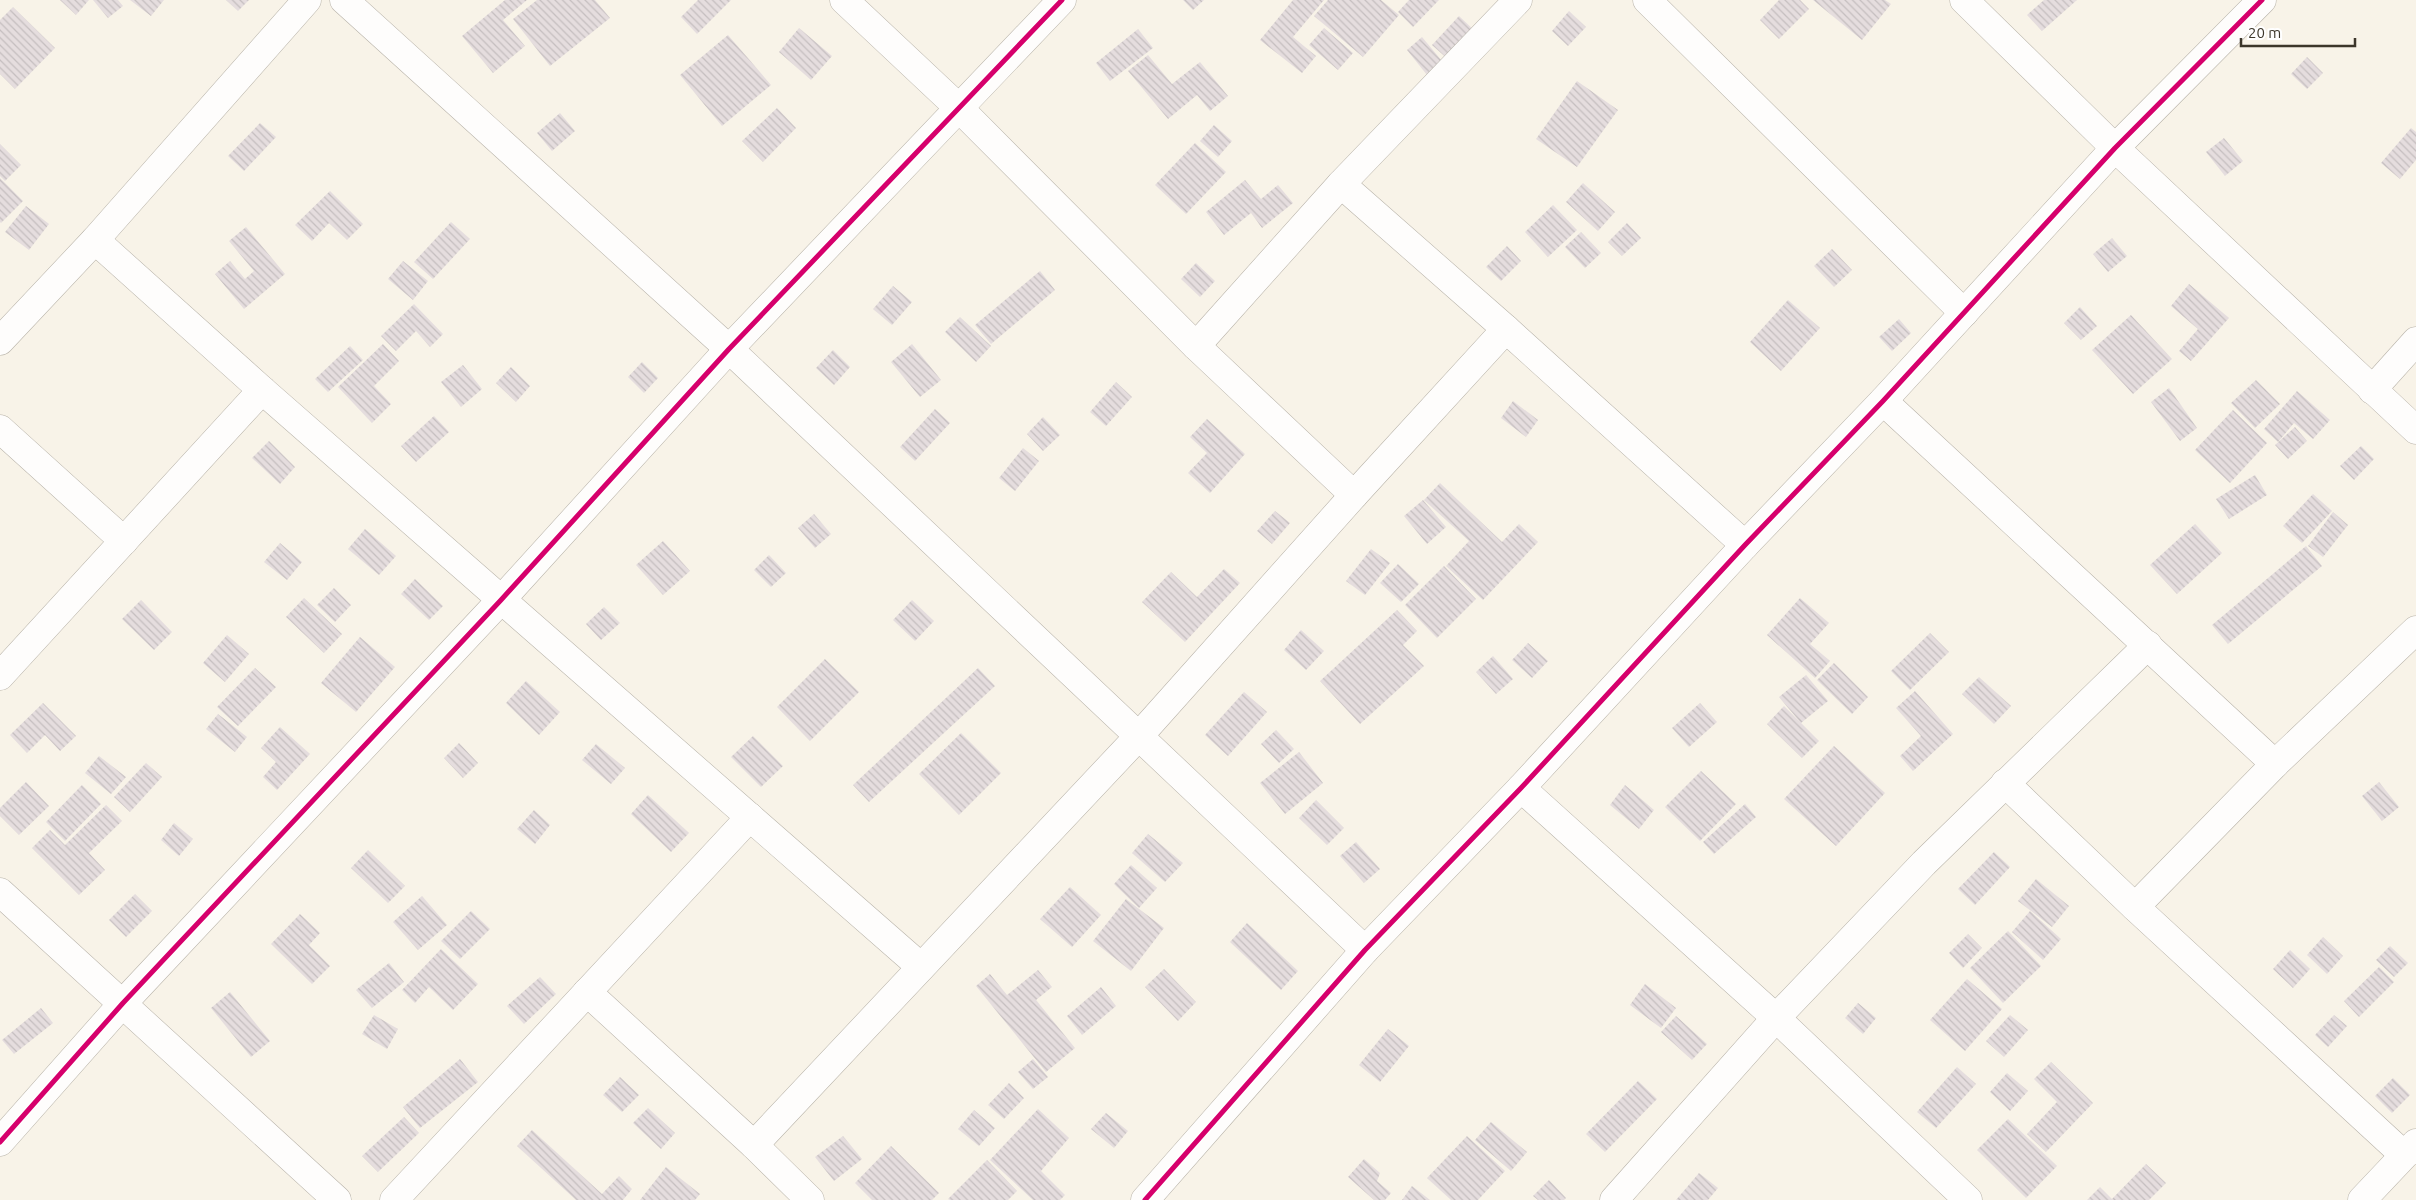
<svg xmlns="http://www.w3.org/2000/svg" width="2416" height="1200" font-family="Ubuntu,sans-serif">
	<defs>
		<pattern id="building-back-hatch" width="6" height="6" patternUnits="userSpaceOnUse" patternTransform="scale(1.25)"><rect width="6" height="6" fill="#e5ddde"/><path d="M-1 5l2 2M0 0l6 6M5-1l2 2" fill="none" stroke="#c5bebf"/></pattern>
	</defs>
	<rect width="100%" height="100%" fill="#f8f3e8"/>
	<!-- building -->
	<g fill="url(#building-back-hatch)">
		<path d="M60,0H89L76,15Z"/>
		<path d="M93,0H118L123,6L108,18Z"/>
		<path d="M130,0H164L151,16Z"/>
		<path d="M226,0H249L238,11Z"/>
		<path d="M505,0H527L503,20L525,46L493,73L462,36Z"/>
		<path d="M537,0H595L610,18L550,66L513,19Z"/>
		<path d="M698,0H731L697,34L681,17Z"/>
		<path d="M1183,0H1204L1193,10Z"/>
		<path d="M1293,0H1324L1293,37L1316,56L1302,73L1260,40Z"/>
		<path d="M1328,0H1381L1399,15L1363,57L1314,16Z"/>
		<path d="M1409,0H1439L1413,27L1398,12Z"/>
		<path d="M1779,0H1800L1809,9L1779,39L1760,20Z"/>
		<path d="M1813,0H1885L1891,4L1862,40Z"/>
		<path d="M2044,0H2077L2042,31L2027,15Z"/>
		<path d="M13,7L55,48L15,89L0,74V20Z"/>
		<path d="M1569,11L1586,27L1568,46L1552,31Z"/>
		<path d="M1459,16L1476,32L1450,61L1432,45Z"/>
		<path d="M799,28L832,56L811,80L779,52Z"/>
		<path d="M1324,28L1353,53L1338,70L1309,45Z"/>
		<path d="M1138,29L1153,48L1110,81L1096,63Z"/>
		<path d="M728,35L771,85L722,126L680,75Z"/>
		<path d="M1422,37L1447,67L1431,80L1407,50Z"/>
		<path d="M1148,55L1172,84L1200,62L1228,96L1210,111L1197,95L1168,119L1128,71Z"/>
		<path d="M2307,57L2323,73L2307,89L2291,74Z"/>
		<path d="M1577,81L1618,110L1577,167L1536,139Z"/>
		<path d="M777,108L796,128L763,162L742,141Z"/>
		<path d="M560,113L575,131L552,151L537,133Z"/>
		<path d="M260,123L276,137L244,171L228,156Z"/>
		<path d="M1214,125L1232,141L1218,157L1200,141Z"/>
		<path d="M2411,128L2416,132V160L2400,179L2381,163Z"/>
		<path d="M2224,138L2243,161L2225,176L2206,152Z"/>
		<path d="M1195,143L1226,172L1186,214L1155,185Z"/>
		<path d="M0,144L21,165L5,181L0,176Z"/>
		<path d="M0,178L23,201L1,223L0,222Z"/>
		<path d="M1245,180L1261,199L1278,185L1293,203L1262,228L1251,213L1224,235L1206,212Z"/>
		<path d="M1583,183L1615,212L1598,231L1566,202Z"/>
		<path d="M330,191L363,224L347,240L329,223L312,241L295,225Z"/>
		<path d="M1553,205L1577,230L1548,257L1525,232Z"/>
		<path d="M26,206L49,224L29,250L5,232Z"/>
		<path d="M451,222L470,239L433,279L414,262Z"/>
		<path d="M1627,223L1641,238L1622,256L1608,242Z"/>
		<path d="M246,227L285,274L244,309L215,274L230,261L245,279L254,271L229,241Z"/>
		<path d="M1581,232L1601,253L1585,268L1565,247Z"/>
		<path d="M2112,238L2127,256L2108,272L2093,254Z"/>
		<path d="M1507,246L1521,261L1501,281L1486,267Z"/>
		<path d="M1832,249L1852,270L1834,287L1814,266Z"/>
		<path d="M403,261L428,281L413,300L388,279Z"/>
		<path d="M1196,263L1215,281L1200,297L1181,279Z"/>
		<path d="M1040,271L1055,290L991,344L975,325Z"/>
		<path d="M2189,284L2229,318L2191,361L2179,351L2198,329L2171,306Z"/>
		<path d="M893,286L912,302L892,325L873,309Z"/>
		<path d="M1788,300L1820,328L1781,371L1750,342Z"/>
		<path d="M414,304L443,334L430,347L416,331L396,351L381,336Z"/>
		<path d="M2080,307L2097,326L2081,340L2064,323Z"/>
		<path d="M2131,315L2172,359L2133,394L2092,350Z"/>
		<path d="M960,317L991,346L976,362L945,332Z"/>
		<path d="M1899,319L1911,333L1892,351L1879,337Z"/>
		<path d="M383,344L399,361L374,386L391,404L372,423L338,387Z"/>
		<path d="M912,344L941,380L920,397L891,362Z"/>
		<path d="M350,346L363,360L328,392L315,379Z"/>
		<path d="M833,350L850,367L834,385L816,368Z"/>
		<path d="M642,362L658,378L644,393L628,377Z"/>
		<path d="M463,365L482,389L461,407L441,382Z"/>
		<path d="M511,367L530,386L516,402L496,383Z"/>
		<path d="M2256,380L2280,404L2255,428L2231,403Z"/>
		<path d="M1116,382L1132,397L1106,426L1090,412Z"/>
		<path d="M2169,388L2197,428L2180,441L2151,402Z"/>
		<path d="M2297,391L2330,420L2313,439L2294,423L2278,442L2264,429Z"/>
		<path d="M1513,401L1538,420L1526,437L1501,418Z"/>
		<path d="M935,409L950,423L915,461L900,447Z"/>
		<path d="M2233,410L2267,443L2230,483L2195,450Z"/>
		<path d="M434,416L449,432L416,462L401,446Z"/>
		<path d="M1043,417L1060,435L1043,451L1027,434Z"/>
		<path d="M1207,419L1245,454L1210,493L1188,473L1207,453L1190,437Z"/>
		<path d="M2295,427L2307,441L2288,459L2275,445Z"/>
		<path d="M269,441L295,467L280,484L252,458Z"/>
		<path d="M2361,446L2374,459L2354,480L2340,466Z"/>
		<path d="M1023,448L1039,461L1015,491L999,478Z"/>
		<path d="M2255,475L2267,495L2229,519L2216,499Z"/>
		<path d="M1440,483L1502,542L1519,524L1538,542L1483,600L1446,566L1469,541L1424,500Z"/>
		<path d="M2313,494L2332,511L2302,543L2283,526Z"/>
		<path d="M1423,500L1446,527L1427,544L1404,516Z"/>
		<path d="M1275,511L1290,523L1272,544L1257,531Z"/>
		<path d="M2333,512L2348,525L2323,557L2308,546Z"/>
		<path d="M814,514L831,534L815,548L798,528Z"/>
		<path d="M2195,524L2222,553L2177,594L2150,565Z"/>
		<path d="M365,529L396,556L379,575L348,549Z"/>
		<path d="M663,541L690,571L663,595L636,565Z"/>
		<path d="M280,543L302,562L287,580L264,562Z"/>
		<path d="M2306,546L2322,566L2228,644L2212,625Z"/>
		<path d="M1371,549L1390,563L1365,595L1346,581Z"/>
		<path d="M769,555L786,573L771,587L754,570Z"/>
		<path d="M1398,564L1419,584L1401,602L1380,583Z"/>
		<path d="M1444,566L1476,599L1437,638L1405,605Z"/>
		<path d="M1224,569L1240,583L1185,642L1142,602L1171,572L1197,597Z"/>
		<path d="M415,579L443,606L429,620L401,594Z"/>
		<path d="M334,588L351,605L335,622L317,605Z"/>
		<path d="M304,598L342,634L324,653L286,617Z"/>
		<path d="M1800,598L1829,623L1810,644L1830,661L1815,678L1767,635Z"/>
		<path d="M141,600L172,632L154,650L122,619Z"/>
		<path d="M912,600L934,621L915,641L893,620Z"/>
		<path d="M604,607L620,623L601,640L586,624Z"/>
		<path d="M1397,610L1417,631L1403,645L1424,666L1360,724L1320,681Z"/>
		<path d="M1301,630L1324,651L1306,670L1284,650Z"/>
		<path d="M1930,633L1949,652L1910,690L1891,671Z"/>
		<path d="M227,635L249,654L225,682L203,663Z"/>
		<path d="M360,637L395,667L356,712L321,683Z"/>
		<path d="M1528,643L1548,661L1532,678L1512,660Z"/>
		<path d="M1493,656L1513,679L1496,694L1476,672Z"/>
		<path d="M825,659L859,692L810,741L777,707Z"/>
		<path d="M1834,663L1868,697L1852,714L1817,680Z"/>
		<path d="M255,668L276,687L238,726L217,707Z"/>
		<path d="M978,668L995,686L869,802L853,785Z"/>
		<path d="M1806,675L1828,701L1801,723L1819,741L1802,758L1767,724L1784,706L1800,722L1779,697Z"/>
		<path d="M1979,677L2011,706L1994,724L1962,694Z"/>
		<path d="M526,681L560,712L539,735L506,703Z"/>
		<path d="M1915,691L1953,734L1913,771L1900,756L1921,736L1896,708Z"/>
		<path d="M1244,692L1267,712L1228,756L1205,735Z"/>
		<path d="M43,703L76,736L60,751L45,735L27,753L10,735Z"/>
		<path d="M1700,703L1717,722L1689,747L1672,728Z"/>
		<path d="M218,714L247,737L235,752L206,729Z"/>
		<path d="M280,727L310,754L277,790L263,777L276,762L261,748Z"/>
		<path d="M1276,730L1294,749L1279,763L1261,744Z"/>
		<path d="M961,733L1001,773L959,815L919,774Z"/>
		<path d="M753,736L783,766L761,787L731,757Z"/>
		<path d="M459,743L478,763L463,778L444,758Z"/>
		<path d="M596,744L625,768L611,784L582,760Z"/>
		<path d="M1834,746L1885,793L1836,846L1784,799Z"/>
		<path d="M1299,752L1323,783L1285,814L1260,783Z"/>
		<path d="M99,756L126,777L111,794L85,773Z"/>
		<path d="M146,763L162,777L130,812L114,797Z"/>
		<path d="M1701,771L1736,804L1700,841L1665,807Z"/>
		<path d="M26,782L49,806L19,835L0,816V808Z"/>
		<path d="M2379,782L2399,807L2382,821L2362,796Z"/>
		<path d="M82,785L101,804L65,841L46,822Z"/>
		<path d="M1625,785L1654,810L1639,829L1610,805Z"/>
		<path d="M648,795L689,833L671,852L631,814Z"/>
		<path d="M1316,800L1344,828L1327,845L1299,818Z"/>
		<path d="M1745,804L1756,817L1714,854L1703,842Z"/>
		<path d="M106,805L122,821L89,853L105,870L79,895L32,848L50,830L65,845Z"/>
		<path d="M534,810L550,825L535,844L517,829Z"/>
		<path d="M174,823L193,839L179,856L161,840Z"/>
		<path d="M1148,834L1183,863L1165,882L1132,853Z"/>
		<path d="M1356,842L1380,869L1364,883L1340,856Z"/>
		<path d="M368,850L405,886L388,903L351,868Z"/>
		<path d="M1994,852L2010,867L1975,905L1958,889Z"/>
		<path d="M1131,865L1157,888L1139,908L1114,884Z"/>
		<path d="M2036,879L2069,906L2052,927L2018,901Z"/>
		<path d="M1070,887L1101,915L1072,947L1040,919Z"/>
		<path d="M135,894L152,911L126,937L109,920Z"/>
		<path d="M422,896L447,925L418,950L393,922Z"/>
		<path d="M1126,899L1164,928L1131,971L1093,941Z"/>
		<path d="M471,911L490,929L460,959L441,941Z"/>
		<path d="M2030,911L2061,939L2043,960L2012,932Z"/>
		<path d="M300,914L320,933L309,945L330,966L312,984L271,944Z"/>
		<path d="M1247,923L1298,971L1281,990L1230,942Z"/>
		<path d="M2008,931L2041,966L2003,1003L1970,968Z"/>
		<path d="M1968,934L1982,948L1963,968L1949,953Z"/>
		<path d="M2323,937L2343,956L2327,974L2307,955Z"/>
		<path d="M2390,946L2408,963L2394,977L2376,960Z"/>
		<path d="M441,949L478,984L453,1010L429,987L415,1003L402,990Z"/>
		<path d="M2290,950L2310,969L2293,988L2273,969Z"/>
		<path d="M389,963L404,982L372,1008L356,990Z"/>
		<path d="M2379,967L2394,982L2359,1017L2344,1001Z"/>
		<path d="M1164,969L1196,1002L1178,1021L1145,987Z"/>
		<path d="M1038,970L1052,987L1036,1000L1075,1048L1046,1072L976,986L990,974L1007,995Z"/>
		<path d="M540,977L556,994L524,1024L507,1006Z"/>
		<path d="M1967,979L2002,1009L1965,1051L1930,1020Z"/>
		<path d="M1645,984L1676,1008L1661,1028L1630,1005Z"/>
		<path d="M1101,987L1116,1006L1082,1035L1067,1016Z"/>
		<path d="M230,992L270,1041L251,1057L211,1008Z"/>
		<path d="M1858,1003L1876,1018L1863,1034L1845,1018Z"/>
		<path d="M41,1008L53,1023L14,1054L2,1040Z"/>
		<path d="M374,1015L398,1029L387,1049L362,1034Z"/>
		<path d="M2010,1015L2028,1030L2004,1057L1986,1041Z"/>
		<path d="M2334,1015L2347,1026L2328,1047L2315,1035Z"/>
		<path d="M1676,1016L1707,1044L1692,1060L1661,1032Z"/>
		<path d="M1388,1029L1409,1046L1380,1082L1359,1065Z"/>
		<path d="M460,1059L478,1082L420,1128L403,1107Z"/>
		<path d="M1033,1059L1048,1077L1033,1089L1018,1072Z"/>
		<path d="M2051,1062L2093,1103L2046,1152L2027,1134L2057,1102L2034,1079Z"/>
		<path d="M1957,1067L1976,1084L1936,1128L1917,1112Z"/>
		<path d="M2007,1073L2028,1091L2010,1111L1990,1092Z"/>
		<path d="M620,1077L639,1095L622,1112L603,1095Z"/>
		<path d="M2393,1078L2410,1095L2392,1113L2375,1096Z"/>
		<path d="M1638,1081L1657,1099L1605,1152L1586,1134Z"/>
		<path d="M1009,1083L1024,1098L1004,1119L988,1105Z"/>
		<path d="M648,1108L675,1133L661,1149L633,1123Z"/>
		<path d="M1038,1109L1069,1138L1041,1171L1065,1195L1060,1200H1033L990,1160Z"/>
		<path d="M974,1110L995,1128L979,1146L958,1129Z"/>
		<path d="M1106,1113L1128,1131L1114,1148L1091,1129Z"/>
		<path d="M404,1117L419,1133L378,1172L362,1156Z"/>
		<path d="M2008,1119L2057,1166L2026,1198L1977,1150Z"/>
		<path d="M1491,1122L1527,1152L1511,1171L1475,1140Z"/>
		<path d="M532,1130L602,1194L619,1176L632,1189L623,1200H576L517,1146Z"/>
		<path d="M843,1136L862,1159L834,1181L815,1157Z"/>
		<path d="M1467,1136L1505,1171L1478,1200H1451L1427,1178Z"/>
		<path d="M891,1146L939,1193L932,1200H872L855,1183Z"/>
		<path d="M1364,1159L1380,1173L1377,1181L1391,1193L1385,1200H1374L1348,1177Z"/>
		<path d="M987,1160L1017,1191L1008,1200H950L948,1199Z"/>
		<path d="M2146,1164L2166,1183L2149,1200H2087L2100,1187L2112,1199Z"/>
		<path d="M666,1167L700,1194L695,1200H640Z"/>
		<path d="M1699,1173L1718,1188L1708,1200H1676Z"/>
		<path d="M1549,1180L1566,1198L1564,1200H1538L1533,1196Z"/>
		<path d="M1412,1186L1430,1200H1402Z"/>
	</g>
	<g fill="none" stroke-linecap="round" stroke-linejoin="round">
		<defs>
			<g id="street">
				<path d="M344,0L729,349L1365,950"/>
				<path d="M844,0L960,109L1196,346L1354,495"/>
				<path d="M1647,0L1964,313"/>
				<path d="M1964,0L2115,148L2416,430"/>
				<path d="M1341,184L1506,329L1745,545"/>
				<path d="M95,240L262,390L921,967"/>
				<path d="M0,341L95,240L307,0"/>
				<path d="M1196,346L1341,184L1518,0"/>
				<path d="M2372,390L2416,341"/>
				<path d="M1883,401L2275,764"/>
				<path d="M0,429L124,541"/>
				<path d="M0,676L262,390"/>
				<path d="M2005,783L2135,907L2404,1155"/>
				<path d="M1521,788L1776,1018L1968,1200"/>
				<path d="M0,892L337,1200"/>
				<path d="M2135,907L2275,764L2416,630"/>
				<path d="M587,992L754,1145L810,1200"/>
				<path d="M0,1142L123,1003L501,600L729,349L1062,0"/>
				<path d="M754,1145L1138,737L1354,495L1506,329"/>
				<path d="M394,1200L750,817"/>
				<path d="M1145,1200L1365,950L1521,788L1745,545L1883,401L2115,148L2262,0"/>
				<path d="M1614,1200L1776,1018L1924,863L2148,645"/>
				<path d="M2362,1200L2416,1143"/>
			</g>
		</defs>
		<!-- street casing -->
		<use href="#street" stroke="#b7b2a8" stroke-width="29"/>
		<!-- street -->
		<use href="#street" stroke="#fefdfc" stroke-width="28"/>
		<defs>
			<g id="cycleway">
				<path d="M0,1142L123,1003L501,600L729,349L1062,0"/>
				<path d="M1145,1200L1365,950L1521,788L1745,545L1883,401L2115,148L2262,0"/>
			</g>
		</defs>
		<!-- cycleway casing -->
		<use href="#cycleway" stroke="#fff" stroke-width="8"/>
		<!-- cycleway -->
		<use href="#cycleway" stroke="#d6006c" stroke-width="5"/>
	</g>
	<!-- scale -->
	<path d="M2241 38v8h114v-8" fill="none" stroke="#3c362a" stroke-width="2.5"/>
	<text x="2248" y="38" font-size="15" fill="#3c362a" stroke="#ffffff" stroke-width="4" paint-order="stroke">20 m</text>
</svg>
